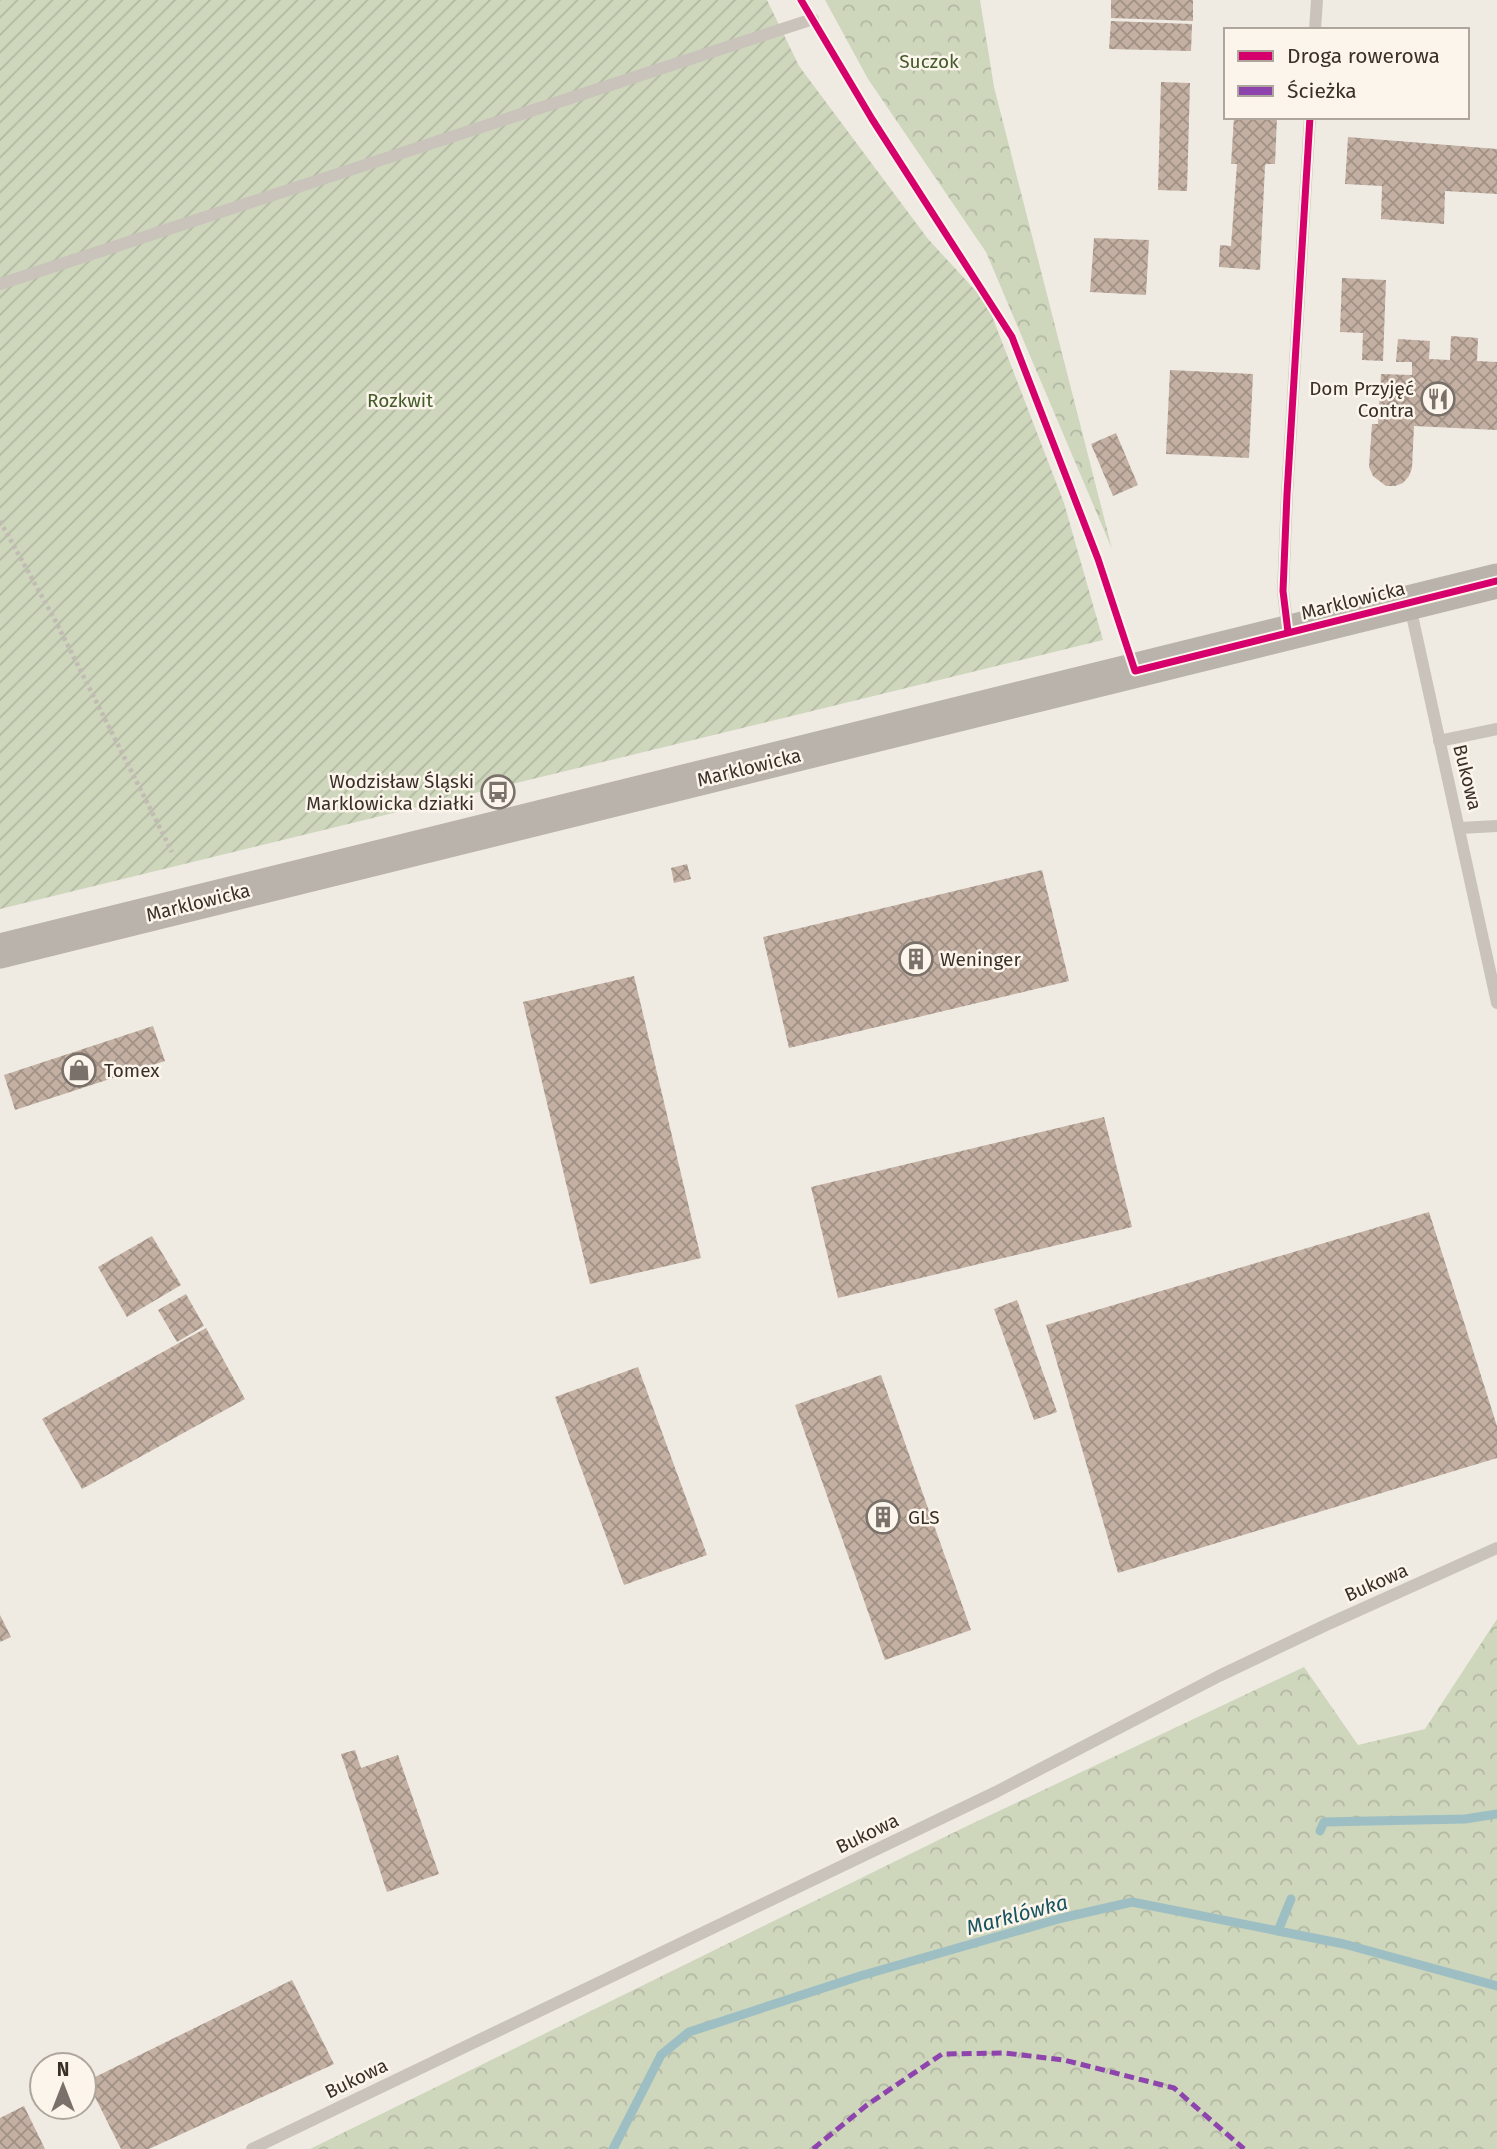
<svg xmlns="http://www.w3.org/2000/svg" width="1497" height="2149" font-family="'Fira Sans',sans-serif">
	<defs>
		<pattern id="forest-crowns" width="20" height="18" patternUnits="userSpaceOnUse" patternTransform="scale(1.75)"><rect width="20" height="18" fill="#ced6bc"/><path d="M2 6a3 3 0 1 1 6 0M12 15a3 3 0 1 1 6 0" fill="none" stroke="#b2b8a2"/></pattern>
		<pattern id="garden-furrows" width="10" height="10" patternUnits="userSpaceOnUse" patternTransform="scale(1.75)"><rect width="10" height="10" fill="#ced6bc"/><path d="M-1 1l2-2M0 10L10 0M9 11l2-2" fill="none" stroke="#b2b8a2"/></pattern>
		<pattern id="building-cross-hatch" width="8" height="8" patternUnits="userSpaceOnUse" patternTransform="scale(1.75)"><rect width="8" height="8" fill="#c4b0a3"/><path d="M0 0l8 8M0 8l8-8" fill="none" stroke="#a09085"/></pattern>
	</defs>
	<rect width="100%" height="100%" fill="#efebe3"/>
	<!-- forest -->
	<g fill="url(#forest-crowns)">
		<path d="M825,0H980L994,87L1112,549L986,252L868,79Z"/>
		<path d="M1497,1619V2149H310L967,1826L1304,1667L1358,1745L1425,1729Z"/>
	</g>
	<!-- garden -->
	<path fill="url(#garden-furrows)" d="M0,0H767L799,66L928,239L987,303L1064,503L1103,640L0,909Z"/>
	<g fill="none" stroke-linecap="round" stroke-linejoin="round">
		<!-- stream -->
		<g stroke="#9dbfc3" stroke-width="9">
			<path d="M1320,1831L1324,1822L1465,1819L1497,1814"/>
			<path d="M1278,1931L1291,1899"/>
			<path d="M613,2149L661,2055L689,2032L860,1976L1062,1918L1132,1902L1344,1944L1497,1986"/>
		</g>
	</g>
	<!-- building -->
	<g fill="url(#building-cross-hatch)">
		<path d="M1111,0H1193V21L1111,18Z"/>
		<path d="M1111,21L1192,24L1191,51L1109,49Z"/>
		<path d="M1161,82L1190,83L1187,191L1158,190Z"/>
		<path d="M1234,117H1277L1275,164H1266L1265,166L1260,270L1219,267L1220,245L1231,246L1237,164H1231Z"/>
		<path d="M1348,137L1497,149V194L1445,191L1444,224L1381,219L1382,186L1345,184Z"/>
		<path d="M1094,238L1149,240L1146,295L1090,292Z"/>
		<path d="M1342,278L1386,280L1383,361L1362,360L1363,333L1340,332Z"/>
		<path d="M1451,336L1478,338L1477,361L1497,362V430L1414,426L1412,468L1409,476L1403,483L1395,486H1386L1373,476L1369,467L1372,424H1378L1381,374L1412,375V362H1396L1398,339L1430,341L1429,359L1450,360Z"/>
		<path d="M1170,370L1253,374L1249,458L1166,454Z"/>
		<path d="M1116,433L1138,485L1113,496L1091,444Z"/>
		<path d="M687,864L691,879L674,883L671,868Z"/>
		<path d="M1042,870L1069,981L789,1048L763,937Z"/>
		<path d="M634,976L701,1258L590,1284L523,1002Z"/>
		<path d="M153,1026L165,1061L15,1110L4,1075Z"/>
		<path d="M1104,1117L1132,1227L838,1298L811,1187Z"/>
		<path d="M1429,1212L1497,1426V1458L1118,1573L1046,1325Z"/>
		<path d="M152,1236L181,1285L127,1317L98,1267Z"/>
		<path d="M186,1294L204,1326L177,1342L158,1310Z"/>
		<path d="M1017,1300L1057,1412L1034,1420L994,1309Z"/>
		<path d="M206,1328L245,1399L82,1489L42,1419Z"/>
		<path d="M638,1367L707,1555L624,1585L555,1397Z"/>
		<path d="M881,1375L971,1630L885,1660L795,1405Z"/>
		<path d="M0,1615L11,1637L0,1642Z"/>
		<path d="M355,1750L361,1768L398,1755L439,1874L387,1892L341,1754Z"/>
		<path d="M292,1980L334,2064L149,2149H121L87,2081Z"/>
		<path d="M24,2106L45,2149H0V2118Z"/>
	</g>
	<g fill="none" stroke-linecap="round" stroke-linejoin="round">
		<!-- path -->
		<path stroke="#c1bbb4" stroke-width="4.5" stroke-dasharray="3.5 3.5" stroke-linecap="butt" d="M0,521L55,620L172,852"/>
		<!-- service -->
		<g stroke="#c9c3bb" stroke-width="12">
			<path d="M1315,30L1317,0"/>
			<path d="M0,284L813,19"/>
			<path d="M1410,606C1438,739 1469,870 1497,1003"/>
			<path d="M1288,632L1283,591L1287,494L1310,117"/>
			<path d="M1439,741L1497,729"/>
			<path d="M1460,828L1497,826"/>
			<path d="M252,2149L996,1792L1219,1676L1326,1625L1497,1548"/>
		</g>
		<!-- secondary -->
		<path stroke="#b9b3ac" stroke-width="35" d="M0,951L1497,581"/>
		<!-- quiet -->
		<path stroke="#8e44ad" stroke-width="5" stroke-dasharray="10 5" stroke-linecap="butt" d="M813,2149L867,2105L942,2054L1005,2053L1064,2060L1174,2088L1244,2149"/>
		<defs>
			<g id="cycleway">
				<path d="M801,0L872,119L1012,337L1098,559L1135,671L1497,581"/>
				<path d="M1288,632L1283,591L1287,494L1310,117"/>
			</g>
		</defs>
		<!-- cycleway casing -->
		<use href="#cycleway" stroke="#fbf5eb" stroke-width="11"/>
		<!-- cycleway -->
		<use href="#cycleway" stroke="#d6006c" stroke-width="7"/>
	</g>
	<!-- icons -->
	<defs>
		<symbol id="restaurant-ring" viewBox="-11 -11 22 22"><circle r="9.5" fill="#fbf5eb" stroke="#79716a" stroke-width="1.5"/><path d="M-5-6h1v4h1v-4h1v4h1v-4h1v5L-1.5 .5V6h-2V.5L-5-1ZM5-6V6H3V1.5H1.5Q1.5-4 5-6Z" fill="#79716a"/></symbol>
		<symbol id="bus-ring" viewBox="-11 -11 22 22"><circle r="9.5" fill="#fbf5eb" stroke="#79716a" stroke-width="1.5"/><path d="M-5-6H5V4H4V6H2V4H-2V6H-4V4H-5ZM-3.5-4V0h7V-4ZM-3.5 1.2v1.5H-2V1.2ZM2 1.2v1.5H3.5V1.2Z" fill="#79716a"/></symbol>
		<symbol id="building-ring" viewBox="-11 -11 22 22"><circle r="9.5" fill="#fbf5eb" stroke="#79716a" stroke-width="1.5"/><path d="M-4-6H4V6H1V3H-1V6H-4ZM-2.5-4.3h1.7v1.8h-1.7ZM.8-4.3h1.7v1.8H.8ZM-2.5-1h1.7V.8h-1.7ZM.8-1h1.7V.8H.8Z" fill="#79716a"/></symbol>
		<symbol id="shop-ring" viewBox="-11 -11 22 22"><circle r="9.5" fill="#fbf5eb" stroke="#79716a" stroke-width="1.5"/><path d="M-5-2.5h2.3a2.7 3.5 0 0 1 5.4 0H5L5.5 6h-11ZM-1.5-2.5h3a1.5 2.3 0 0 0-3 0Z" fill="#79716a"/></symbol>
	</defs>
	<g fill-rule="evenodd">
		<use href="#restaurant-ring" x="1419" y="380" width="38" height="38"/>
		<use href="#bus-ring" x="479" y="773" width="38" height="38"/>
		<use href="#building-ring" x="897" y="940" width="38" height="38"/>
		<use href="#shop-ring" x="60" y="1051" width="38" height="38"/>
		<use href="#building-ring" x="864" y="1498" width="38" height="38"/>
	</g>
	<g text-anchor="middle" stroke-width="5" stroke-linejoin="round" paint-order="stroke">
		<!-- park labels -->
		<g font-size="19" fill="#445b2a" stroke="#fbf5eb">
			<text x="929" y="68">Suczok</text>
			<text x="400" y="407">Rozkwit</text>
		</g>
		<!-- poi labels -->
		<g font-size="19" fill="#3a3029" stroke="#fbf5eb" text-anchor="start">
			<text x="1414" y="395" text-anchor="end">Dom Przyjęć<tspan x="1414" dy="22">Contra</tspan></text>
			<text x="474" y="788" text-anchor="end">Wodzisław Śląski<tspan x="474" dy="22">Marklowicka działki</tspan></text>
			<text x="940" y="966">Weninger</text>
			<text x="104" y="1077">Tomex</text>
			<text x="908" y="1524">GLS</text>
		</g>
		<!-- street labels -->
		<g font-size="19" fill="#3a3029" stroke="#fbf5eb">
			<text transform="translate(1353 600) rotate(-14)" y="7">Marklowicka</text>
			<text transform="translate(749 767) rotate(-14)" y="7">Marklowicka</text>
			<text transform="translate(1468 777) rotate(76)" y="7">Bukowa</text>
			<text transform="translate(198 902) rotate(-14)" y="7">Marklowicka</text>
			<text transform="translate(1376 1582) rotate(-24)" y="7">Bukowa</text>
			<text transform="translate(867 1833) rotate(-26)" y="7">Bukowa</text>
			<text transform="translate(356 2078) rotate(-26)" y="7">Bukowa</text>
		</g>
		<!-- water labels -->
		<g font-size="21" font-style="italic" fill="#1a5460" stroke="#fbf5eb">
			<text transform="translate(1017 1915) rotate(-15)" y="7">Marklówka</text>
		</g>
	</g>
	<!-- legend -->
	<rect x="1224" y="28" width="245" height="91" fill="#fbf5eb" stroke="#aea69d" stroke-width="2"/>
	<rect x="1238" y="51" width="35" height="10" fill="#d6006c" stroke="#aea69d" stroke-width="2"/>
	<text x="1287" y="63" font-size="21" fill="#3a3029">Droga rowerowa</text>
	<rect x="1238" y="86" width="35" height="10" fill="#8e44ad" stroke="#aea69d" stroke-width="2"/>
	<text x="1287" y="98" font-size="21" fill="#3a3029">Ścieżka</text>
	<!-- north arrow -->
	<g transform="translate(63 2086)"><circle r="33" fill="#fbf5eb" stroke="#aea69d" stroke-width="2"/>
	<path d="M0-5L12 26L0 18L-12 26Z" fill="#79716a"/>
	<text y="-10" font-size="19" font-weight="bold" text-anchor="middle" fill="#3a3029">N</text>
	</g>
</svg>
